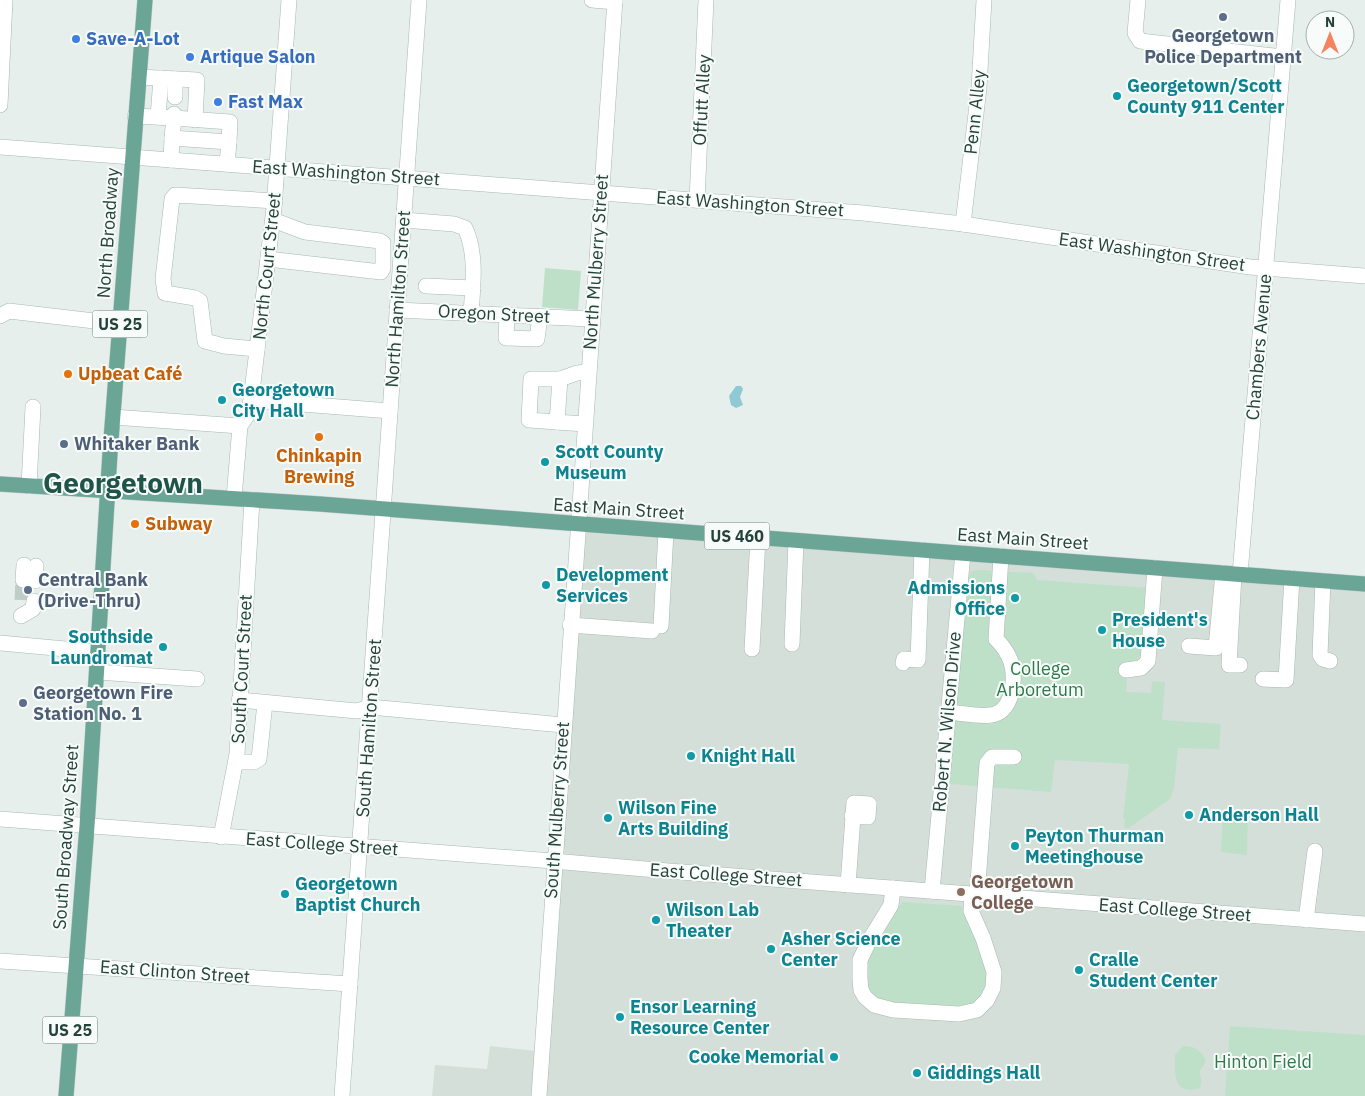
<svg xmlns="http://www.w3.org/2000/svg" width="1365" height="1096" font-family="'IBM Plex Sans',sans-serif">
	<rect width="100%" height="100%" fill="#e6efeb"/>
	<!-- built -->
	<path fill="#d4dfda" d="M578,532L1365,589V1096H432L435,1065L487,1069L490,1046L546,1052Z"/>
	<!-- green -->
	<g fill="#bfe0c8">
		<path d="M545,268L581,271L578,310L542,307Z"/>
		<path d="M981,570L1033,573L1037,580L1150,588L1143,654L1132,663H1124L1121,674L1127,678L1126,692L1151,693L1152,681L1165,682L1162,720L1221,724L1219,749L1178,748L1174,788L1170,799L1129,828H1124L1125,819H1123L1129,764L1055,760L1051,792L950,784L968,576L972,571Z"/>
		<path d="M1248,811L1247,855L1221,852L1223,812Z"/>
		<path d="M902,902L962,906L980,944L986,962L988,979L983,997L966,1008L889,1004C882,1001 874,998 870,991C866,987 866,982 866,977C864,948 887,925 902,902Z"/>
		<path d="M1230,1026L1365,1035V1096H1225Z"/>
		<path d="M1183,1046C1194,1046 1202,1050 1206,1061L1200,1071C1200,1078 1203,1081 1200,1088C1172,1096 1175,1073 1175,1055Z"/>
	</g>
	<!-- water -->
	<path fill="#8ec9d4" d="M736,386H741L743,389L740,397L743,405L736,408L731,405L729,396Z"/>
	<g fill="none" stroke-linecap="round" stroke-linejoin="round">
		<!-- minor-tunnel -->
		<path stroke="#bfccc8" stroke-width="15" stroke-dasharray="15 8" stroke-linecap="butt" d="M22,600L23,580"/>
		<defs>
			<g id="minor">
				<path d="M592,0L615,2"/>
				<path d="M1138,0L1135,33L1140,41L1283,57"/>
				<path d="M139,77L197,80L195,120"/>
				<path d="M175,97V79"/>
				<path d="M0,105L5,0"/>
				<path d="M135,116L174,118V114"/>
				<path d="M158,117L161,78"/>
				<path d="M172,138L174,118L230,122L229,142"/>
				<path d="M0,147L863,213L963,224L1250,267L1365,276"/>
				<path d="M171,160L172,138L229,142L227,164"/>
				<path d="M697,200L706,0"/>
				<path d="M404,220L454,224L465,228C477,253 473,286 471,313"/>
				<path d="M963,224L979,88L984,0"/>
				<path d="M268,259L381,272L383,268V243L380,241L305,232L273,220"/>
				<path d="M426,286L473,288"/>
				<path d="M397,310L591,319"/>
				<path d="M507,315L506,338L537,339L540,316"/>
				<path d="M0,316L9,311L120,324"/>
				<path d="M257,349L224,346L205,341L200,301L195,298L165,293L163,279L172,199L175,195L275,201"/>
				<path d="M560,379L557,422L584,424"/>
				<path d="M251,400L390,411"/>
				<path d="M113,417L240,426"/>
				<path d="M557,422L529,420L531,379H560L577,373L588,372"/>
				<path d="M29,486L33,407"/>
				<path d="M234,498L240,426L248,414L251,400L274,208L289,0"/>
				<path d="M1234,574L1229,665H1240"/>
				<path d="M1240,574L1288,0"/>
				<path d="M23,580L24,565"/>
				<path d="M35,581L36,566"/>
				<path d="M1323,581L1320,655L1323,659L1330,661"/>
				<path d="M21,616L33,609L34,601"/>
				<path d="M570,625L652,631"/>
				<path d="M661,626L666,531"/>
				<path d="M0,643L98,652"/>
				<path d="M792,644L796,541"/>
				<path d="M1189,646L1216,648L1223,573"/>
				<path d="M752,649L758,538"/>
				<path d="M903,663L904,659L918,660L922,550"/>
				<path d="M1126,670L1141,668L1148,661L1155,568"/>
				<path d="M97,672L197,679"/>
				<path d="M1263,679L1286,680L1292,578"/>
				<path d="M239,700L357,711L370,707L563,725"/>
				<path d="M948,712C961,713 980,717 991,715C1013,712 1016,679 1011,662C1008,653 1003,646 996,639L1001,556"/>
				<path d="M236,762H254L259,759L265,703"/>
				<path d="M0,819L553,861L668,871L1365,924"/>
				<path d="M221,837L237,754L252,500"/>
				<path d="M848,885L854,803L869,804L868,817L852,816"/>
				<path d="M893,888L891,905L869,941L860,960V979L861,990L865,997L874,1005L893,1010L959,1014L977,1010L987,1000L993,988L994,972L983,938L971,911L972,894"/>
				<path d="M932,891L963,553"/>
				<path d="M977,895L987,763L992,757H1014"/>
				<path d="M1306,920L1315,851"/>
				<path d="M0,961L350,984"/>
				<path d="M342,1096L419,0"/>
				<path d="M539,1096C561,730 588,365 615,0"/>
			</g>
			<g id="major">
				<path d="M0,484L320,504L1365,584"/>
				<path d="M66,1096L87,826L110,453L145,0"/>
			</g>
		</defs>
		<!-- minor casing -->
		<use href="#minor" stroke="#a8b8b2" stroke-width="16"/>
		<!-- major casing -->
		<use href="#major" stroke="#c2cac8" stroke-width="16"/>
		<!-- minor -->
		<use href="#minor" stroke="#fff" stroke-width="15"/>
		<!-- major -->
		<use href="#major" stroke="#6aa596" stroke-width="15"/>
	</g>
	<!-- markers -->
	<g fill="#5c6f8a" stroke="#f7fbf9" stroke-width="2">
		<circle cx="1223" cy="17" r="5"/>
		<circle cx="64" cy="444" r="5"/>
		<circle cx="28" cy="590" r="5"/>
		<circle cx="23" cy="703" r="5"/>
	</g>
	<g fill="#3f7fe0" stroke="#f7fbf9" stroke-width="2">
		<circle cx="76" cy="39" r="5"/>
		<circle cx="190" cy="57" r="5"/>
		<circle cx="218" cy="102" r="5"/>
	</g>
	<g fill="#0f9aa8" stroke="#f7fbf9" stroke-width="2">
		<circle cx="1117" cy="96" r="5"/>
		<circle cx="222" cy="400" r="5"/>
		<circle cx="545" cy="462" r="5"/>
		<circle cx="546" cy="585" r="5"/>
		<circle cx="1015" cy="598" r="5"/>
		<circle cx="1102" cy="630" r="5"/>
		<circle cx="163" cy="647" r="5"/>
		<circle cx="691" cy="756" r="5"/>
		<circle cx="1189" cy="815" r="5"/>
		<circle cx="608" cy="818" r="5"/>
		<circle cx="1015" cy="846" r="5"/>
		<circle cx="285" cy="894" r="5"/>
		<circle cx="656" cy="920" r="5"/>
		<circle cx="771" cy="949" r="5"/>
		<circle cx="1079" cy="970" r="5"/>
		<circle cx="620" cy="1017" r="5"/>
		<circle cx="834" cy="1057" r="5"/>
		<circle cx="917" cy="1073" r="5"/>
	</g>
	<g fill="#e8710a" stroke="#f7fbf9" stroke-width="2">
		<circle cx="68" cy="374" r="5"/>
		<circle cx="319" cy="437" r="5"/>
		<circle cx="135" cy="524" r="5"/>
	</g>
	<circle fill="#8d6e63" stroke="#f7fbf9" stroke-width="2" cx="961" cy="892" r="5"/>
	<g text-anchor="middle" stroke-width="4" stroke-linejoin="round" paint-order="stroke">
		<!-- shield labels -->
		<g fill="#f7fbf9" stroke="#637a73" stroke-width="1">
			<rect x="92.5" y="310.5" width="55" height="27" rx="4"/>
			<rect x="704.5" y="522.5" width="65" height="27" rx="4"/>
			<rect x="42.5" y="1016.5" width="55" height="27" rx="4"/>
		</g>
		<g font-size="16" font-weight="bold" fill="#24423a">
			<text x="120" y="330">US 25</text>
			<text x="737" y="542">US 460</text>
			<text x="70" y="1036">US 25</text>
		</g>
		<!-- service labels -->
		<g font-size="18" font-weight="bold" fill="#4e5e75" stroke="#f7fbf9" text-anchor="start">
			<text x="1223" y="42" text-anchor="middle">Georgetown<tspan x="1223" dy="21">Police Department</tspan></text>
			<text x="74" y="450">Whitaker Bank</text>
			<text x="38" y="586">Central Bank<tspan x="38" dy="21">(Drive-Thru)</tspan></text>
			<text x="33" y="699">Georgetown Fire<tspan x="33" dy="21">Station No. 1</tspan></text>
		</g>
		<!-- shop labels -->
		<g font-size="18" font-weight="bold" fill="#366cbe" stroke="#f7fbf9" text-anchor="start">
			<text x="86" y="45">Save-A-Lot</text>
			<text x="200" y="63">Artique Salon</text>
			<text x="228" y="108">Fast Max</text>
		</g>
		<!-- culture labels -->
		<g font-size="18" font-weight="bold" fill="#0d838f" stroke="#f7fbf9" text-anchor="start">
			<text x="1127" y="92">Georgetown/Scott<tspan x="1127" dy="21">County 911 Center</tspan></text>
			<text x="232" y="396">Georgetown<tspan x="232" dy="21">City Hall</tspan></text>
			<text x="555" y="458">Scott County<tspan x="555" dy="21">Museum</tspan></text>
			<text x="556" y="581">Development<tspan x="556" dy="21">Services</tspan></text>
			<text x="1005" y="594" text-anchor="end">Admissions<tspan x="1005" dy="21">Office</tspan></text>
			<text x="1112" y="626">President's<tspan x="1112" dy="21">House</tspan></text>
			<text x="153" y="643" text-anchor="end">Southside<tspan x="153" dy="21">Laundromat</tspan></text>
			<text x="701" y="762">Knight Hall</text>
			<text x="618" y="814">Wilson Fine<tspan x="618" dy="21">Arts Building</tspan></text>
			<text x="1199" y="821">Anderson Hall</text>
			<text x="1025" y="842">Peyton Thurman<tspan x="1025" dy="21">Meetinghouse</tspan></text>
			<text x="295" y="890">Georgetown<tspan x="295" dy="21">Baptist Church</tspan></text>
			<text x="666" y="916">Wilson Lab<tspan x="666" dy="21">Theater</tspan></text>
			<text x="781" y="945">Asher Science<tspan x="781" dy="21">Center</tspan></text>
			<text x="1089" y="966">Cralle<tspan x="1089" dy="21">Student Center</tspan></text>
			<text x="630" y="1013">Ensor Learning<tspan x="630" dy="21">Resource Center</tspan></text>
			<text x="824" y="1063" text-anchor="end">Cooke Memorial</text>
			<text x="927" y="1079">Giddings Hall</text>
		</g>
		<!-- street labels -->
		<g font-size="18" fill="#24423a" stroke="#f7fbf9">
			<text transform="translate(702 100) rotate(-87)" y="6">Offutt Alley</text>
			<text transform="translate(975 112) rotate(-84)" y="6">Penn Alley</text>
			<text transform="translate(346 173) rotate(4)" y="6">East Washington Street</text>
			<text transform="translate(750 204) rotate(4)" y="6">East Washington Street</text>
			<text transform="translate(108 233) rotate(-86)" y="6">North Broadway</text>
			<text transform="translate(1152 252) rotate(8)" y="6">East Washington Street</text>
			<text transform="translate(596 262) rotate(-86)" y="6">North Mulberry Street</text>
			<text transform="translate(267 266) rotate(-84)" y="6">North Court Street</text>
			<text transform="translate(398 299) rotate(-86)" y="6">North Hamilton Street</text>
			<text transform="translate(494 314) rotate(3)" y="6">Oregon Street</text>
			<text transform="translate(1259 347) rotate(-85)" y="6">Chambers Avenue</text>
			<text transform="translate(619 509) rotate(4)" y="6">East Main Street</text>
			<text transform="translate(1023 539) rotate(4)" y="6">East Main Street</text>
			<text transform="translate(242 669) rotate(-87)" y="6">South Court Street</text>
			<text transform="translate(947 722) rotate(-85)" y="6">Robert N. Wilson Drive</text>
			<text transform="translate(369 728) rotate(-86)" y="6">South Hamilton Street</text>
			<text transform="translate(557 810) rotate(-86)" y="6">South Mulberry Street</text>
			<text transform="translate(66 837) rotate(-86)" y="6">South Broadway Street</text>
			<text transform="translate(322 844) rotate(4)" y="6">East College Street</text>
			<text transform="translate(726 875) rotate(4)" y="6">East College Street</text>
			<text transform="translate(1175 910) rotate(4)" y="6">East College Street</text>
			<text transform="translate(175 972) rotate(4)" y="6">East Clinton Street</text>
		</g>
		<!-- food labels -->
		<g font-size="18" font-weight="bold" fill="#c56008" stroke="#f7fbf9" text-anchor="start">
			<text x="78" y="380">Upbeat Café</text>
			<text x="319" y="462" text-anchor="middle">Chinkapin<tspan x="319" dy="21">Brewing</tspan></text>
			<text x="145" y="530">Subway</text>
		</g>
		<!-- park labels -->
		<g font-size="18" fill="#2d7a4b" stroke="#f7fbf9">
			<text x="1040" y="675">College<tspan x="1040" dy="21">Arboretum</tspan></text>
			<text x="1263" y="1068">Hinton Field</text>
		</g>
		<!-- education labels -->
		<g font-size="18" font-weight="bold" fill="#785e54" stroke="#f7fbf9" text-anchor="start">
			<text x="971" y="888">Georgetown<tspan x="971" dy="21">College</tspan></text>
		</g>
		<!-- town labels -->
		<g font-size="28" font-weight="bold" fill="#1f5548" stroke="#f7fbf9">
			<text x="123" y="493">Georgetown</text>
		</g>
	</g>
	<!-- north arrow -->
	<g transform="translate(1330 35)"><circle r="24" fill="#f7fbf9" stroke="#a3b1ad"/>
	<path d="M0-4L9 19L0 12L-9 19Z" fill="#f4845f"/>
	<text y="-8" font-size="14" font-weight="bold" text-anchor="middle" fill="#24423a">N</text>
	</g>
</svg>
